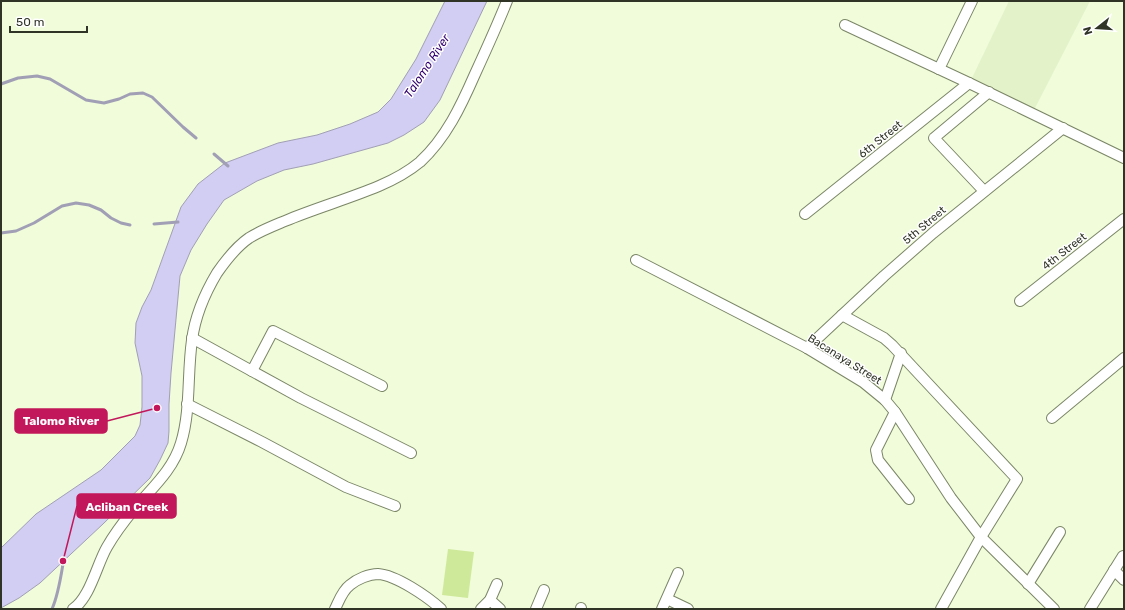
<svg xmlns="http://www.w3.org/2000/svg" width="1125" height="610" font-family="Rubik,sans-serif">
	<rect width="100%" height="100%" fill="#f0fcda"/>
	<!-- built -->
	<path fill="#e3f2c8" d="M1009,1H1090L1034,110L971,80Z"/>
	<!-- green -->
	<path fill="#cfe99a" d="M448,549L474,552L468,598L442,595Z"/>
	<!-- water -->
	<path fill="#d2cdf2" stroke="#a19fb5" d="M445,1H487L440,100L424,122L404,135L388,143L313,164L284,170L257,181L224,200L207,224L191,250L180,276L171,373L169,404V431L168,443L160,460L150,478L103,524L40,583L19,598L1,608V548L36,514L101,470L135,436L140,425L142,407V376L135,343L136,323L142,307L151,290L181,207L198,184L225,163L278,143L317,135L350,124L378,112L391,99L416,59Z"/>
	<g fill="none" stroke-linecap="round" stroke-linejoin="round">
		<!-- stream -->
		<g stroke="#a19fb5" stroke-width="3">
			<path d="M1,84L18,78L37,76L50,79L86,100L104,103L119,99L130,94L143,93L152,97L183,127L196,138"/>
			<path d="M214,154L228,166"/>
			<path d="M154,224L178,222"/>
			<path d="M1,233L16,231L34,223L62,206L76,203L89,205L101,210L111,218L121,223L130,225"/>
			<path d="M52,609C59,593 61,575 64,558"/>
		</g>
		<defs>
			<g id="street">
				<path d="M845,25L969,83L1124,158"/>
				<path d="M939,69L972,1"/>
				<path d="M984,191L934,138L989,92"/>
				<path d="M805,214L969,83"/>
				<path d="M636,260L807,348L863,382L885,400L895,412L951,498L981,537L1054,609"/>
				<path d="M1020,301L1124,219"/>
				<path d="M842,315L884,338L892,345L1017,479L981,537L941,609"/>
				<path d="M192,338L301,398L411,453"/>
				<path d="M807,348L884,276L933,233L1063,128"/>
				<path d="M252,371L273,331L382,386"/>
				<path d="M885,400L901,353"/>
				<path d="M187,404L262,442L346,487L395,506"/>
				<path d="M895,412L876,450L878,460L909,499"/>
				<path d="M1052,418L1124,358"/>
				<path d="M1114,570L1124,580"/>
				<path d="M1028,584L1060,532"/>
				<path d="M667,599L688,609"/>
				<path d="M490,600L500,609"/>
				<path d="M73,609C90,598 97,564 107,547C115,533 125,520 135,508C152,488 173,470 181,443C191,410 187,374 192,340C195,317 205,293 217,273C226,260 236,247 249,238C260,231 273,226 285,221C316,208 348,199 379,186C393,180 408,172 420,162C446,138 461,106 475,74C486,50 497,26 507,1"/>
				<path d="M335,609C339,601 342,591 350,585C357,579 369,574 378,574C396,575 428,597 441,609"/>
				<path d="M481,609L490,600L497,584"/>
				<path d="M536,609L544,590"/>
				<path d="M581,609V608"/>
				<path d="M662,609L678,573"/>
				<path d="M1090,609L1123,556"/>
			</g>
		</defs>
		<!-- street casing -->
		<use href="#street" stroke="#7b8667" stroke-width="12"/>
		<!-- street -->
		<use href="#street" stroke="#fff" stroke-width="10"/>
	</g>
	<g text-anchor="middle" stroke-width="3" stroke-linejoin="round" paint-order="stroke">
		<!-- street labels -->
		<g font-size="11" fill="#303427" stroke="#fff">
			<text transform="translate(880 139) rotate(-39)" y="4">6th Street</text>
			<text transform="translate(924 225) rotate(-40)" y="4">5th Street</text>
			<text transform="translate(1064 251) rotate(-38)" y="4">4th Street</text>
			<text transform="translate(845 359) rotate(32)" y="4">Bacanaya Street</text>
		</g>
		<!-- water labels -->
		<g font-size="12" font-style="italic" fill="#32006f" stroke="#fff">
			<text transform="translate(427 66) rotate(-57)" y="4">Talomo River</text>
		</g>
	</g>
	<!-- callouts -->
	<path fill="none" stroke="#c2185b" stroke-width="1.5" d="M157 408L107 421M63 561L77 506"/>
	<g fill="#c2185b" stroke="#fff" stroke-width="1.5">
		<circle cx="157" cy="408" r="4"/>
		<circle cx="63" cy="561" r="4"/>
	</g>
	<g fill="#c2185b" stroke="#c2185b" stroke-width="1.5">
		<rect x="15" y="409" width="92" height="24" rx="4"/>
		<rect x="77" y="494" width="99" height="24" rx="4"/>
	</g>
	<g font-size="12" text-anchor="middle" font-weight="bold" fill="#fff">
		<text x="61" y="425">Talomo River</text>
		<text x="127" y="511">Acliban Creek</text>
	</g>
	<!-- border -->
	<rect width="1125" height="610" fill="none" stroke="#303427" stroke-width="4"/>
	<!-- north arrow -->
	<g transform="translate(1097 28) rotate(253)" stroke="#ffffff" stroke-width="3" paint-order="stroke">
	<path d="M0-3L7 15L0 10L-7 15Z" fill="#303427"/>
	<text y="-6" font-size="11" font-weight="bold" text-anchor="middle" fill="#303427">N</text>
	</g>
	<!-- scale -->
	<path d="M10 26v6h77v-6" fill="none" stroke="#303427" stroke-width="2"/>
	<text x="16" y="26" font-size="12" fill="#303427" stroke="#ffffff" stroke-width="3" paint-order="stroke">50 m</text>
</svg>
